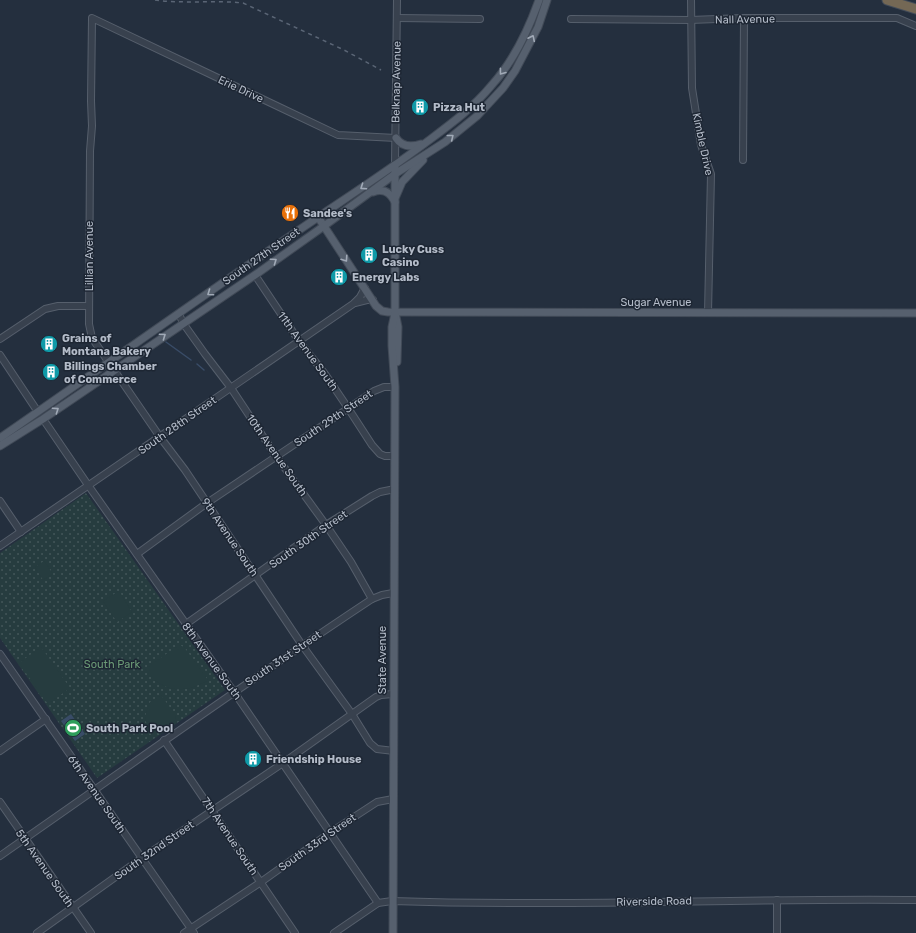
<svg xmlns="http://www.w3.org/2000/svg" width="916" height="933" font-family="Rubik,sans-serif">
	<defs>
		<pattern id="park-dots" width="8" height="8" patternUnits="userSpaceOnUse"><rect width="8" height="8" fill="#263c3f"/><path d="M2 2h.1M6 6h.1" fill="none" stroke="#435659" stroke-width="1.8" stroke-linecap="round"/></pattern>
	</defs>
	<rect width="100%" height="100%" fill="#242f3e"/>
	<!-- park -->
	<path fill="url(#park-dots)" d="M86,493L225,690L97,778L0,638V553Z"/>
	<!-- pitch -->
	<g fill="#263c3f">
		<path d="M44,561L53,574L43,580L35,567Z"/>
		<path d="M119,591L132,612L117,622L103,601Z"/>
		<path d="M179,645L184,647L208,680C184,695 161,692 145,669Z"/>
		<path d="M41,647L70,688L48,704L19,663Z"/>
		<path d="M161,695L176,716L175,720L153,734L149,728L145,720L146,713L150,702Z"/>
	</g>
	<!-- water -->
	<path fill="#394c67" d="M71,714L85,734L75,741L61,721Z"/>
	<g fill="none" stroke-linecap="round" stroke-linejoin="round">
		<!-- stream -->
		<g stroke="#394c67" stroke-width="1.5">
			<path d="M166,342L191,360"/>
			<path d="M197,364L204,370"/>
		</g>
		<defs>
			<g id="minor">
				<path d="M691,0L692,88L701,145L711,174L708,313"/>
				<path d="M397,18L480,19"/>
				<path d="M571,19L690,20L744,18H897L916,26"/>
				<path d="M743,160L744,18"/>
				<path d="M395,165L397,0"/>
				<path d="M255,275L299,341L325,374L348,408L372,445L380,454L385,456H395"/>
				<path d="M355,303L367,300H373"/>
				<path d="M179,314L183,323L205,354L231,388L276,456L326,525L351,562L372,599"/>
				<path d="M0,339L45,309L58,306H89"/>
				<path d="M0,355L38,412"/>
				<path d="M43,419L88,485L234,692L378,903"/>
				<path d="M0,501L21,532"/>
				<path d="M0,546L353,304L360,297L365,288"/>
				<path d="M137,554L207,503L374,391L384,387H395"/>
				<path d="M186,624L326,525L372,496L380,492L395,489"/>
				<path d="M0,654L194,933"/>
				<path d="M164,740L295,933"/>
				<path d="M0,751L46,719"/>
				<path d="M394,751L377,749L370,743L352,714L302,645L185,470L160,437L92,338L89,324L90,151L92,126L91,101L92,18L338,135L396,138"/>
				<path d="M0,802L91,933"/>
				<path d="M0,856C124,770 246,682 372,599L382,595L393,593"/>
				<path d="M37,933L142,858L283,763L376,697L381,695L393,694"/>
				<path d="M184,933L261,882L331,832L377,802L393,799"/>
				<path d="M334,933L378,903L392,901C567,907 741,898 916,900"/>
				<path d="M777,933V900"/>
			</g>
			<g id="major">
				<path d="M396,138C402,147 412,147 421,144"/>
				<path d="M373,192C383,188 390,192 395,202"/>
				<path d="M396,196L402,182L423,160"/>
				<path d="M318,217L376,306L382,311L388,312L916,313"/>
				<path d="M396,317L398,327L397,362"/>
				<path d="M0,438C101,368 201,297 302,228C343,200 385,173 424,144C448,126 472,109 491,86C514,61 528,31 539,0"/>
				<path d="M0,446L43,419L255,275L324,226L395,174L445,142L477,116L503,88L515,71L538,27L547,0"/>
				<path d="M393,933L395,387L392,346V327L395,313V165"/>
			</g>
			<path id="highway" d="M887,0L916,9"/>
		</defs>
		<!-- minor casing -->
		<use href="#minor" stroke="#565f6c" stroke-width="8"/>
		<!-- major casing -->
		<use href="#major" stroke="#414a57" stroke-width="9"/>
		<!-- highway casing -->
		<use href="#highway" stroke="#434c59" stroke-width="11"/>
		<!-- minor -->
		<use href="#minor" stroke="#38414e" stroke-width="6"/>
		<!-- major -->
		<use href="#major" stroke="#56606e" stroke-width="7"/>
		<!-- highway -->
		<use href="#highway" stroke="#746855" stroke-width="9"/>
		<!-- rail -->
		<path stroke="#5a6575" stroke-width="1.5" stroke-dasharray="4 4" stroke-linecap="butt" d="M155,0C184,4 214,0 243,3L344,50L381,70"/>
	</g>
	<!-- one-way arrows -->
	<defs><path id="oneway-chevron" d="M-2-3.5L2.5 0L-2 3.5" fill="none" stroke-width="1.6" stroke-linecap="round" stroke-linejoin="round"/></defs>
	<g stroke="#a1aab7">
		<use href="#oneway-chevron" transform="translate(532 38) rotate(-64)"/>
		<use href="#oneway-chevron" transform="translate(502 72) rotate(127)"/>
		<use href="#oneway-chevron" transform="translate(451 137) rotate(-39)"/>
		<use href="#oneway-chevron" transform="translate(363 187) rotate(146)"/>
		<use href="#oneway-chevron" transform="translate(345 259) rotate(56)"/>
		<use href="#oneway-chevron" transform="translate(274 261) rotate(-35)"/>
		<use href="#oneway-chevron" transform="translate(210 293) rotate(145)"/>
		<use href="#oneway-chevron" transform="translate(163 336) rotate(-35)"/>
		<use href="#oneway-chevron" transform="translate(56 410) rotate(-34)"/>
	</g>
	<!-- icons -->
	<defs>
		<symbol id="building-disc" viewBox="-11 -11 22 22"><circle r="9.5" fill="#0f9aa8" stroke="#1d2633"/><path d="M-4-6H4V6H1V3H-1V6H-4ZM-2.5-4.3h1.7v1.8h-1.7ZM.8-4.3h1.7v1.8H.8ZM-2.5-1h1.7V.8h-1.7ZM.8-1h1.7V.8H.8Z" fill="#fff"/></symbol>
		<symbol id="restaurant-disc" viewBox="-11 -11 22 22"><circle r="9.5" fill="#e8710a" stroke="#1d2633"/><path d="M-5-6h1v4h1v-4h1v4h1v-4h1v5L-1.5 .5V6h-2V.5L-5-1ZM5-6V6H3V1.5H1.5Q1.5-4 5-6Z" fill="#fff"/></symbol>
		<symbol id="stadium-disc" viewBox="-11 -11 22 22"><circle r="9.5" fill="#2e9e5b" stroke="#1d2633"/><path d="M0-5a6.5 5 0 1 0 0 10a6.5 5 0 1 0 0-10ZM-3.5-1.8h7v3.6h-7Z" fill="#fff"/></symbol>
	</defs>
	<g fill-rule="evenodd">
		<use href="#building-disc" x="410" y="97" width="20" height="20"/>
		<use href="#restaurant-disc" x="280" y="203" width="20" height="20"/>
		<use href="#building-disc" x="359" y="245" width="20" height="20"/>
		<use href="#building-disc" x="329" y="267" width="20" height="20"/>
		<use href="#building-disc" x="39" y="334" width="20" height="20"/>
		<use href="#building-disc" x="41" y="362" width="20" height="20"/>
		<use href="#stadium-disc" x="63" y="718" width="20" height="20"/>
		<use href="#building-disc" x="243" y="749" width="20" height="20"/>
	</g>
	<g text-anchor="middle" stroke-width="3" stroke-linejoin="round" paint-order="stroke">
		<!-- street labels -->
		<g font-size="11" fill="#b4bcc9" stroke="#1d2633">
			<text transform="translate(745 19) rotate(-1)" y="4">Nall Avenue</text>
			<text transform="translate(396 82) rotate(-89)" y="4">Belknap Avenue</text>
			<text transform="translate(241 89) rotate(25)" y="4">Erie Drive</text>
			<text transform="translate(703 144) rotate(78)" y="4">Kimble Drive</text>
			<text transform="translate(89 256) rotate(-90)" y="4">Lillian Avenue</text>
			<text transform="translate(261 256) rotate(-35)" y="4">South 27th Street</text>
			<text x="656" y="306">Sugar Avenue</text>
			<text transform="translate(308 351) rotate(54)" y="4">11th Avenue South</text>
			<text transform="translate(333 418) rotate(-34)" y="4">South 29th Street</text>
			<text transform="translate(177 425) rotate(-35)" y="4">South 28th Street</text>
			<text transform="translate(277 455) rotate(55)" y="4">10th Avenue South</text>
			<text transform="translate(230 537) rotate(56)" y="4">9th Avenue South</text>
			<text transform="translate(308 539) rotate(-35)" y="4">South 30th Street</text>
			<text transform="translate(283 658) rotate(-34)" y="4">South 31st Street</text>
			<text transform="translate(382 660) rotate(-90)" y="4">State Avenue</text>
			<text transform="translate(212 661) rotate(54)" y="4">8th Avenue South</text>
			<text transform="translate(97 794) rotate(55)" y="4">6th Avenue South</text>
			<text transform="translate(230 836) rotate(56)" y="4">7th Avenue South</text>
			<text transform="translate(317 842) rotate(-35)" y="4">South 33rd Street</text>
			<text transform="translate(154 850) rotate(-35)" y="4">South 32nd Street</text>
			<text transform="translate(45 868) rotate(55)" y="4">5th Avenue South</text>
			<text transform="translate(654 901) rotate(-1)" y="4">Riverside Road</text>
		</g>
		<!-- poi labels -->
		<g font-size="11" font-weight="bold" fill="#b4bcc9" stroke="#1d2633" text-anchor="start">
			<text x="433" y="111">Pizza Hut</text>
			<text x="303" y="217">Sandee's</text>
			<text x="382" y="253">Lucky Cuss<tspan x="382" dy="13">Casino</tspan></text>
			<text x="352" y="281">Energy Labs</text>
			<text x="62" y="342">Grains of<tspan x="62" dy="13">Montana Bakery</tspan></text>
			<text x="64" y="370">Billings Chamber<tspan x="64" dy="13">of Commerce</tspan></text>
			<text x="86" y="732">South Park Pool</text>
			<text x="266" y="763">Friendship House</text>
		</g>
		<!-- park labels -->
		<g font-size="11" fill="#6b9a76" stroke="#1d2633">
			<text x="112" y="668">South Park</text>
		</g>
	</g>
</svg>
